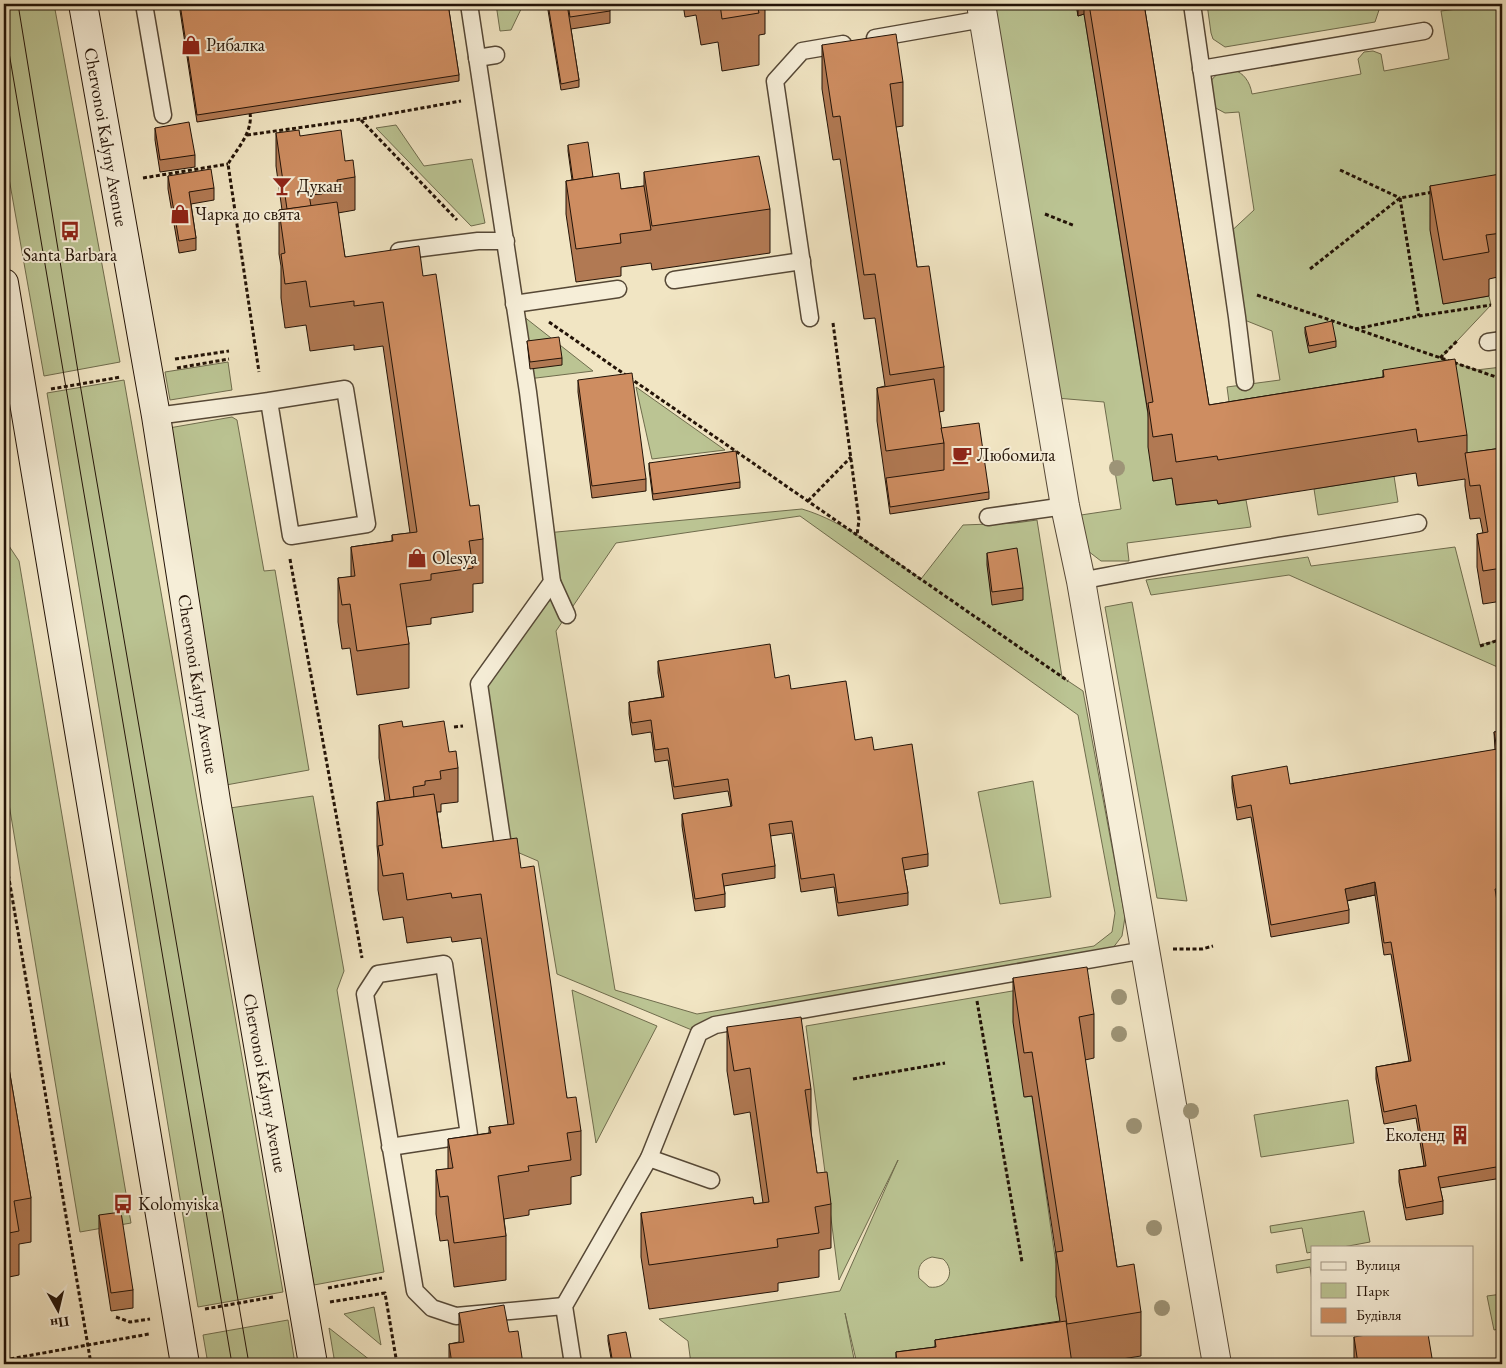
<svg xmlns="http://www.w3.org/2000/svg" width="1506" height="1368" font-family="'EB Garamond',serif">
	<rect width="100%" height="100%" fill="#f1e5c3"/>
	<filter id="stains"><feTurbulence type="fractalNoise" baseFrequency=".004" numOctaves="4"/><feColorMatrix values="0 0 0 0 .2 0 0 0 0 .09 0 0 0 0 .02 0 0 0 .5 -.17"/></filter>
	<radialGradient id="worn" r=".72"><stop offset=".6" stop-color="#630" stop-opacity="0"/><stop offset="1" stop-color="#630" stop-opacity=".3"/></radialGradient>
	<!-- green -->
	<g fill="#bbc493" stroke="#6f6c4d" fill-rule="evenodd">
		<path d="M4,4H54L120,362L44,376L4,150Z"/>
		<path d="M496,4L523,5L511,30L500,31Z"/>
		<path d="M985,4H1076L1078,15L1084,14L1153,446V481L1172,478L1177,505L1217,500L1218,504L1246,500L1251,527L1127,543L1129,561H1101L1088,551L1081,515L1121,509L1104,402L1056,398Z"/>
		<path d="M1207,4H1381L1375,22L1225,47L1213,39L1211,33Z"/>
		<path d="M1497,4H1502V225L1443,304L1489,296L1491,305L1441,358L1476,370L1502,367V481L1468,486L1455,403L1229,402L1227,387L1280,380L1272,331L1237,317L1225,237L1254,210L1239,112L1225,113L1212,106L1209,84C1223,60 1248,68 1252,94L1361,74L1358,59L1364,52L1373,51L1381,54L1384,71L1449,59L1441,11Z"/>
		<path d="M396,125L424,166L472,159L485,223L471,226L376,128Z"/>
		<path d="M523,316L593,371L528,379Z"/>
		<path d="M228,362L232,390L170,400L165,372Z"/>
		<path d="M124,380L283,1292L198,1307L47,393Z"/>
		<path d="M636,387L725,450L652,459Z"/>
		<path d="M232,417L237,420L264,571L275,570L309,770L226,785L169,428Z"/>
		<path d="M1394,476L1398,502L1318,515L1314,489Z"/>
		<path d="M802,509C846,522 884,554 921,579L963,525L1015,523L1037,520L1062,677L1083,691L1125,917L1122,936L1106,957L699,1033L557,974L538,861L503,846L479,684L552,582L546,533ZM800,516L1078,715L1115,913L1112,932L1094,946L697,1014L615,990L556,631L616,543Z"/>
		<path d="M4,531L5,540L19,561L131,1223L80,1232L4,774Z"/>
		<path d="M1455,547L1480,645L1502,639V669L1289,575L1151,595L1146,580L1308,557L1311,566Z"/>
		<path d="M1132,602L1187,901L1157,898L1105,607Z"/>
		<path d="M1033,781L1051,897L1000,904L978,792Z"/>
		<path d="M313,796L344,971L337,990L384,1272L314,1285L230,808Z"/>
		<path d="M1089,978L1025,1097L1032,1096L1055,1257L1063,1295L1056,1296L1067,1364H857L845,1313L855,1364H691L688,1341L659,1319L840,1291L898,1160L839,1280L806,1026ZM932,1257L943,1259C957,1271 947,1290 929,1287L919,1278C917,1267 921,1260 932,1257Z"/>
		<path d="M572,990L657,1026L596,1143Z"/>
		<path d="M1348,1100L1354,1143L1261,1157L1254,1115Z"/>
		<path d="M1364,1211L1370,1242L1343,1247H1312V1252L1307,1253L1302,1228L1271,1233L1270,1226Z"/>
		<path d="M1312,1259V1281L1310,1267L1277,1273L1276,1265Z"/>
		<path d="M1502,1294V1328L1494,1330L1487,1296Z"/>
		<path d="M374,1307L381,1345L344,1314Z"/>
		<path d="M288,1320L295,1364H208L203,1335Z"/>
		<path d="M329,1328L375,1364H335Z"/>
	</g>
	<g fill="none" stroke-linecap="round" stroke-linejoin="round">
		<defs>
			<g id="service">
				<path d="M144,4L163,115"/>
				<path d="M469,4L528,392L552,582L479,684L503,846"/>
				<path d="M1192,4L1237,317L1245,382"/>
				<path d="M875,38L983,19"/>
				<path d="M477,58L496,55"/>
				<path d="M1201,69L1424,31"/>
				<path d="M399,251L478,241H506"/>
				<path d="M674,280L802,261"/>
				<path d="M514,304L618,289"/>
				<path d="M810,318L775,81L802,51L843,44"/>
				<path d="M1488,342L1502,340"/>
				<path d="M156,416L269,401L345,389L367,524L291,536L269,401"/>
				<path d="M988,517L1065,506"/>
				<path d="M1081,581C1193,558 1306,543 1418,523"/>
				<path d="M552,582L567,615"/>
				<path d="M390,1147L469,1135L444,964L378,974L365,994L415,1291L432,1308L456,1316L564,1306"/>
				<path d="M649,1158L711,1180"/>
				<path d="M573,1364L564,1306L649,1158L699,1033L715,1025L1145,950"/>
			</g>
			<path id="minor" d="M981,4L1065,506L1081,581L1217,1364"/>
			<g id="secondary">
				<path d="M83,4L156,416L216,801L313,1364"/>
				<path d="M4,283L185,1364"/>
			</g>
		</defs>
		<!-- service casing -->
		<use href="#service" stroke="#564836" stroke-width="19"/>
		<!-- minor casing -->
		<use href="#minor" stroke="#564836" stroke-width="30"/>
		<!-- secondary casing -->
		<use href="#secondary" stroke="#231307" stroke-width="30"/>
		<!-- path -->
		<g stroke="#231307" stroke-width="3" stroke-dasharray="4 2.5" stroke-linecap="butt">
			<path d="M250,113C253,132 237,149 228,164L259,372"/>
			<path d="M361,120L457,220"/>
			<path d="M247,135L361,119L461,101"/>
			<path d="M1340,170L1400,198"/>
			<path d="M143,178L228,164"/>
			<path d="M1400,198L1419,316"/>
			<path d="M1045,214L1075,226"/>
			<path d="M1310,269L1400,198L1433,192"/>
			<path d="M1257,295L1502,379"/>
			<path d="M549,322L1068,681"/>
			<path d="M833,323L859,520L857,535"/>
			<path d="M1355,329L1419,316L1491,305"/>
			<path d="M1440,358L1458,340"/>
			<path d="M175,359L229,351"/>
			<path d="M177,368L229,359"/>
			<path d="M51,389L121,377"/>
			<path d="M808,501L851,457"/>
			<path d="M290,559L362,958"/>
			<path d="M1480,646L1502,639"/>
			<path d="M454,727L463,726"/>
			<path d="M4,849L91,1364"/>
			<path d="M1173,949H1202L1213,946"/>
			<path d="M977,1001L1022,1262"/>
			<path d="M853,1079L945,1063"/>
			<path d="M328,1288L382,1278"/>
			<path d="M330,1302L385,1293L397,1364"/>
			<path d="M205,1309L273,1297"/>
			<path d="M116,1317L130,1322L150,1319"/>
			<path d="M4,1360L149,1334"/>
		</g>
		<!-- service -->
		<use href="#service" stroke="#f6eed8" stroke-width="16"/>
		<!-- minor -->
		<use href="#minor" stroke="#f6eed8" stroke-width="28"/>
		<!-- secondary -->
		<use href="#secondary" stroke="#f6eed8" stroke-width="28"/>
		<!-- tram -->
		<g stroke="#231307" stroke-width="1">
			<path d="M18,4L80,384L249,1364"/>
			<path d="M4,23L232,1364"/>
		</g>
	</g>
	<!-- trees -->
	<g fill="#9d9477">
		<circle cx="1117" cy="468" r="8"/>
		<circle cx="1119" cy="997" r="8"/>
		<circle cx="1119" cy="1034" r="8"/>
		<circle cx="1191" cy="1111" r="8"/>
		<circle cx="1134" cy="1126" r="8"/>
		<circle cx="1154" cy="1228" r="8"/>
		<circle cx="1162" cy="1308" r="8"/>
	</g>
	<!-- wall -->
	<g fill="#b17953" stroke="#231307">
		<path d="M179,4H448L459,75V81L197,122Z"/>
		<path d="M547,4H609L610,11V23L571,29L579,80V87L561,90Z"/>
		<path d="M683,4H765V34L759,35V65L722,71L718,42L701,45L696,15L685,17Z"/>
		<path d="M1076,4H1144L1209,405L1383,377V370L1467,435V453L1502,448V601L1483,604L1477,567V534L1483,533L1480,518L1470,519L1465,486V479L1418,486L1416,473L1218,504L1217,500L1176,505L1172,478L1153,481L1148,447V413L1084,14L1078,16Z"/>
		<path d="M822,45L903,82V126L896,127L917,267L944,367V411L939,412L941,428L989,492V499L890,514L877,421V388L885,386L875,318L864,319L840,159L833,160L822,89Z"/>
		<path d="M155,128L195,155V167L160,172L155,140Z"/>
		<path d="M276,133L300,136L345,161L355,177V210L338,213L345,257L423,276L470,506L483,539V583L473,584V612L431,618V624L406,627L409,644V688L357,695L350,648L342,649L338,622V578L351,577V547L392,541V535L410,533L383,346L354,350V345L310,351L306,325L285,328L281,298V266L279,254V210H282L276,166Z"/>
		<path d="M568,145L593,177L621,189L644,186V172L770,209V253L652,270L651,263L621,267V276L576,282L566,214V181L572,180L568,151Z"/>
		<path d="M168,176L214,188V200L191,204L196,238V250L179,253L168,189Z"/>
		<path d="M1502,181V276L1489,279V296L1443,304L1430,230V186Z"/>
		<path d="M1305,327L1336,341V347L1309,353L1305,333Z"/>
		<path d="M527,341L562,358V365L530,369Z"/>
		<path d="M578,380L646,479V491L592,498L578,392Z"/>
		<path d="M649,463L740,482V488L653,500L649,469Z"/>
		<path d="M987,553L1023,588V600L992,605L987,565Z"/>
		<path d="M658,661L775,678L791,689L855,740L874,750L928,854V866L904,870L908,893V905L838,916L834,887L801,892L792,833L770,836L775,866V878L724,886L725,894V907L695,911L682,826V814L731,807L728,791L674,799L668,760L655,762L651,732L632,735L629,714V702L662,697L658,673Z"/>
		<path d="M379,725L403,727L449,752L458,768V802L441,804V812H437L442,848L521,868L567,1098L581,1131V1175L571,1177V1204L529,1210V1215L504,1219L506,1236V1280L454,1287L448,1240L440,1241L436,1214V1170L448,1169V1139L489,1133V1127L508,1125L481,938L452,942L451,937L407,943L403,917L383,920L378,890V858L377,846V802L385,801L379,758Z"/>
		<path d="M1502,731V900L1497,901L1502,932V1178L1440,1188L1443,1201V1214L1406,1220L1399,1182V1170L1424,1166L1416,1118L1384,1124L1376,1079V1067L1409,1061L1391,954L1384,955L1375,895L1347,901L1349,910V923L1271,937L1251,817L1237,820L1232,788V776L1290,784L1495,750L1494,732Z"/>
		<path d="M1013,978L1094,1014V1058L1085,1060L1117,1267L1141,1312V1356L1090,1364H896V1352L935,1347V1340L1060,1321L1056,1296V1254L1032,1096L1024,1097L1013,1022Z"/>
		<path d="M727,1027L811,1089V1133L817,1173L831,1204V1248L819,1250V1277L778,1283V1291L649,1309L641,1257V1213L763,1203L750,1112L734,1115L727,1071Z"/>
		<path d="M4,1039L31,1198V1242L19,1244V1275L4,1278Z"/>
		<path d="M99,1215L133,1290V1308L111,1311L99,1233Z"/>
		<path d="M459,1313L509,1332L523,1364H449V1344L459,1342Z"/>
		<path d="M608,1335L632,1363V1364H612L608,1341Z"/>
		<path d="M1354,1337L1433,1364H1354Z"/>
	</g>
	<!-- shaded-wall -->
	<g fill="#906344" stroke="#231307">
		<path d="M1078,4H1084V14L1078,16Z"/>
		<path d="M1375,882V895L1345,901V889Z"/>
	</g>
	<!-- building -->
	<g fill="#ce8d61" stroke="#231307">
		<path d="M180,4H448L459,75L197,115Z"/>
		<path d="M548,4H567L579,80L561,84Z"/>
		<path d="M568,4H609L610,11L570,17Z"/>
		<path d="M720,4H757L759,13L722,19Z"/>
		<path d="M1089,4H1144L1209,405L1384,377L1383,370L1455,359L1467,435L1418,442L1416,429L1218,460L1217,456L1176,462L1172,434L1153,437L1148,403L1153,402Z"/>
		<path d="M896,34L903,82L890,84L892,99L917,267L929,266L944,367L890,375L875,274L864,275L840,116L833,117L822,45Z"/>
		<path d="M189,122L195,155L160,160L155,128Z"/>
		<path d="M299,130L300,136L341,130L345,161L353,160L355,177L337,180L338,188L322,190V194L309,195L311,206L287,209L276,133Z"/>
		<path d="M588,142L593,177L573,180L568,145Z"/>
		<path d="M759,156L770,209L652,226L644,172Z"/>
		<path d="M211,169L214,188L189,192L196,238L179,241L168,176Z"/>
		<path d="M619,173L621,189L644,186L651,230L620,234L621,243L576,249L566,181Z"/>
		<path d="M1500,174L1501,182L1502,181V233L1486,235L1489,252L1443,260L1430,186Z"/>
		<path d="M337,202L345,257L419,246L423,276L436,274L470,506L479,505L483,539L469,541L473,568L431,574V580L400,584L409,644L357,651L350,604L342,605L338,578L355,576L351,547L393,541L392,535L417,532L383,302L354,306V301L310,307L306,281L285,284L281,254L285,253L279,210Z"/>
		<path d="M1332,321L1336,341L1309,346L1305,327Z"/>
		<path d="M559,337L562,358L530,362L527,341Z"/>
		<path d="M632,373L646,479L592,486L578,380Z"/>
		<path d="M934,379L944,443L886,451L877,388Z"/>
		<path d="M979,423L989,492L890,507L886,478L944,470V443L941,428Z"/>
		<path d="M1502,448V568L1483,571L1477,534L1488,532L1480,485L1470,486L1465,453Z"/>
		<path d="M736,451L740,482L653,494L649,463Z"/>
		<path d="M1017,548L1023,588L992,592L987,553Z"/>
		<path d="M770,644L775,678L789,675L791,689L846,681L855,740L872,737L874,750L912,744L928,854L902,858L908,893L838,903L834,874L801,879L792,821L769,824L775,866L722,874L725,894L695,899L682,814L732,806L728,779L674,787L668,748L655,750L651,720L632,723L629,702L664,697L658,661Z"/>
		<path d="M402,721L403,727L444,721L449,752L456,751L458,768L440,771L441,779L425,781V785L413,787L414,797L390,800L379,725Z"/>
		<path d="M1502,731V888L1495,889L1502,932V1166L1438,1177L1443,1201L1406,1208L1399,1170L1426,1166L1416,1105L1384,1112L1376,1067L1411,1061L1391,942L1384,943L1375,882L1345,889L1349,910L1271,925L1251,805L1237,808L1232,776L1287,766L1290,784L1497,749L1494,732Z"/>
		<path d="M434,794L442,848L517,838L521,868L534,866L567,1098L576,1097L581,1131L567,1133L571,1160L528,1166L529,1171L498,1176L506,1236L454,1243L448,1196L440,1197L436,1170L453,1168L448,1139L491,1133L489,1127L514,1124L481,894L452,898L451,893L407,900L403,873L383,876L378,846L383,845L377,802Z"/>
		<path d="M1087,967L1094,1014L1079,1017L1117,1267L1134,1264L1141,1312L1067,1324L1056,1252L1063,1251L1032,1052L1024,1053L1013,978Z"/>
		<path d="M801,1017L811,1089L805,1090L817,1173L827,1172L831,1204L815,1207L819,1233L777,1239L778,1247L649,1265L641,1213L753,1197L754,1204L769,1202L750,1068L734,1071L727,1027Z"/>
		<path d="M4,1039L31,1198L14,1201L19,1231L4,1234Z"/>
		<path d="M121,1212L133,1290L111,1293L99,1215Z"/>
		<path d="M504,1305L509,1332L518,1331L523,1364H452L449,1344L464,1342L459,1313Z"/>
		<path d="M1066,1321L1072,1364H897L896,1352L936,1347L935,1340Z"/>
		<path d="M626,1332L632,1363L622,1364H613L608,1335Z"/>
		<path d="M1372,1334H1428L1433,1364H1358L1354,1337Z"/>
	</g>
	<!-- icons -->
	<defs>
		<symbol id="shop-bare" viewBox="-9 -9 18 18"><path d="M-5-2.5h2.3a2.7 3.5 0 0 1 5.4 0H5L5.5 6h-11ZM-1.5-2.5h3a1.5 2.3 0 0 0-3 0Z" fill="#8f2418" stroke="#f6eed8" stroke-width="2.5" paint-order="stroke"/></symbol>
		<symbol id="bar-bare" viewBox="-9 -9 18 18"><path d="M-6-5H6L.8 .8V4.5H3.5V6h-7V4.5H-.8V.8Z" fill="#8f2418" stroke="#f6eed8" stroke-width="2.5" paint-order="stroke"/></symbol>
		<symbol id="bus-bare" viewBox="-9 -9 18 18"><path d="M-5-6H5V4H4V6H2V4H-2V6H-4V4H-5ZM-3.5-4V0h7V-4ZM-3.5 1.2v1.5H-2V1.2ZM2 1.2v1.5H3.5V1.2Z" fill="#8f2418" stroke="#f6eed8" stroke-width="2.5" paint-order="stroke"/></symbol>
		<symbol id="cafe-bare" viewBox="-9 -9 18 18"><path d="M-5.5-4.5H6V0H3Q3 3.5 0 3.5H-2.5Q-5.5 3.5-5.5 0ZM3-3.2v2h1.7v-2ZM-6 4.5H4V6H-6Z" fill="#8f2418" stroke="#f6eed8" stroke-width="2.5" paint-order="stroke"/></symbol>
		<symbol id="building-bare" viewBox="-9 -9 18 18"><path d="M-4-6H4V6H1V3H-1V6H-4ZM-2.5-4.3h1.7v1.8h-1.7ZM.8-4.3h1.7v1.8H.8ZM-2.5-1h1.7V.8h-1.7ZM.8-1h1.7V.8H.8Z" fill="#8f2418" stroke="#f6eed8" stroke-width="2.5" paint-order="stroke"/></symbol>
	</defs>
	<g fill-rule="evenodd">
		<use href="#shop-bare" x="177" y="31" width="28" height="28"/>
		<use href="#bar-bare" x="268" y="172" width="28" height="28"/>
		<use href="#shop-bare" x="166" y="200" width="28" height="28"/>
		<use href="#bus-bare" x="56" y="217" width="28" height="28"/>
		<use href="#cafe-bare" x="948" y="441" width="28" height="28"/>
		<use href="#shop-bare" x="403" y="544" width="28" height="28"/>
		<use href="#building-bare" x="1446" y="1121" width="28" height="28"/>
		<use href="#bus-bare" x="109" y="1190" width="28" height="28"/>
	</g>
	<g text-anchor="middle" stroke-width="4" stroke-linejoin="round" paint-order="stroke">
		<!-- poi labels -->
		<g font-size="18" fill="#231307" stroke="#f6eed8" text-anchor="start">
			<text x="206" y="51">Рибалка</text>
			<text x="297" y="192">Дукан</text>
			<text x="195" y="220">Чарка до свята</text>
			<text x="70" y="261" text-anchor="middle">Santa Barbara</text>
			<text x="977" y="461">Любомила</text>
			<text x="432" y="564">Olesya</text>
			<text x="1445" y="1141" text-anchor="end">Еколенд</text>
			<text x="138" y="1210">Kolomyiska</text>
		</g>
		<!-- street labels -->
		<g font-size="18" fill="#231307" stroke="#f6eed8">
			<text transform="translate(106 137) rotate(80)" y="6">Chervonoi Kalyny Avenue</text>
			<text transform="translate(198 684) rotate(81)" y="6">Chervonoi Kalyny Avenue</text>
			<text transform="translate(265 1083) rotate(80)" y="6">Chervonoi Kalyny Avenue</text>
		</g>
	</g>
	<!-- margin -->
	<rect width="1506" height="1368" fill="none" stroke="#f1e5c3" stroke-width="20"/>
	<rect x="5" y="5" width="1496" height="1358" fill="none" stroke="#231307" stroke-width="2.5"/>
	<rect x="10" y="10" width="1486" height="1348" fill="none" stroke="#231307"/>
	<!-- legend -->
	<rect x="1311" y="1246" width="162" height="90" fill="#f6eed8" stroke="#a29684"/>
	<rect x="1321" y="1262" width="25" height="8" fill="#f6eed8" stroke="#a29684"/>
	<text x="1356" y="1270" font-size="15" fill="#231307">Вулиця</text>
	<rect x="1321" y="1283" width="25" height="15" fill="#bbc493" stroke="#a29684"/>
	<text x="1356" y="1296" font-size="15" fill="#231307">Парк</text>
	<rect x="1321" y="1308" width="25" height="15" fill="#ce8d61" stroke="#a29684"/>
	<text x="1356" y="1320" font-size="15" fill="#231307">Будівля</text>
	<!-- north arrow -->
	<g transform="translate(58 1310) rotate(172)" stroke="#f6eed8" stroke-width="4" paint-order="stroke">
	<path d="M0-4L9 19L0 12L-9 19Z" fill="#231307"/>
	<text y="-8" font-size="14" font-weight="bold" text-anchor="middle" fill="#231307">Пн</text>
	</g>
	<rect width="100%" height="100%" filter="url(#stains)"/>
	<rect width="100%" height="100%" fill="url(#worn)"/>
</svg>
